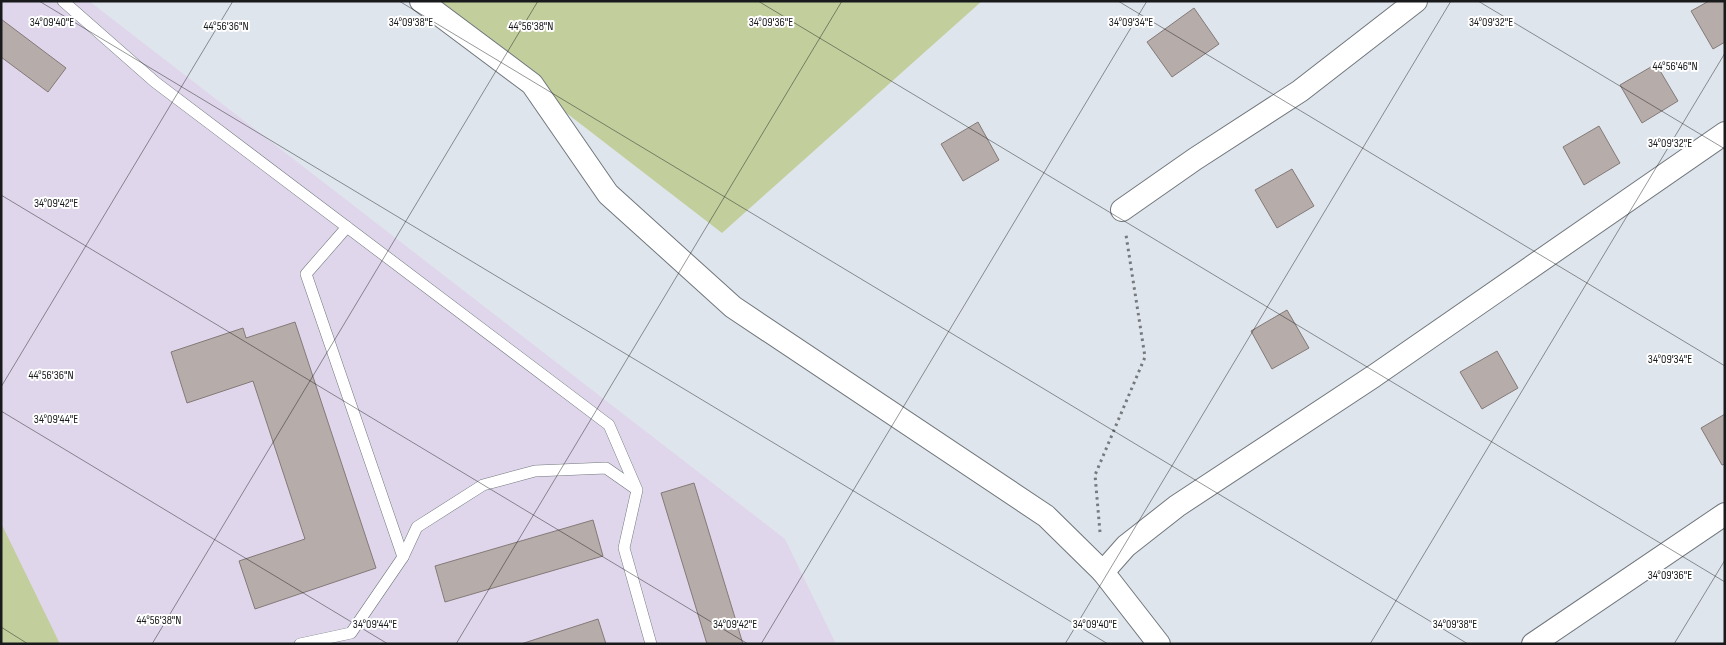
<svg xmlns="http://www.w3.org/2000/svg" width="1726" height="645" font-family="'Sofia Sans Condensed',sans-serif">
	<rect width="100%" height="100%" fill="#dfe5ec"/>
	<!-- medical -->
	<path fill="#dfd6eb" d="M1,1H89L785,539L836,644H1Z"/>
	<!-- green -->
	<g fill="#c2ce9c">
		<path d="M421,1H982L722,233Z"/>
		<path d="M1,523L60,644H1Z"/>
	</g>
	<!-- building -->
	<g fill="#b6aca9" stroke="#837a78">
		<path d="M1709,1H1725V42L1713,49L1691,11Z"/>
		<path d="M1194,8L1219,44L1172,77L1147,42Z"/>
		<path d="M1,19L66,68L48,92L1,57Z"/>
		<path d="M1656,64L1678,101L1642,123L1620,85Z"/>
		<path d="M978,122L999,160L963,181L941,144Z"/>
		<path d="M1599,126L1620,163L1584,185L1563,147Z"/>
		<path d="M1292,169L1314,206L1277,228L1255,190Z"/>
		<path d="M1287,310L1309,348L1272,369L1251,331Z"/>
		<path d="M295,322L376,568L255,609L239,561L305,539L253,381L187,403L171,352L243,328L246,338Z"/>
		<path d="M1497,351L1518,388L1482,409L1460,372Z"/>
		<path d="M1725,414V464L1722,465L1701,428Z"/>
		<path d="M694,483L743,644H707L661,493Z"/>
		<path d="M593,520L603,556L445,602L435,566Z"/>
		<path d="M598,619L606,644H521Z"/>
	</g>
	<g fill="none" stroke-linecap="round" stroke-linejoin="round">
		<defs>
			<g id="service">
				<path d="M63,1L155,82L609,425L637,490L624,548L651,644"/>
				<path d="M403,557L417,527L483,485L535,471L606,468L636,489"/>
				<path d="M300,644L351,633L403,557L306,274L347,227"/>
			</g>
			<g id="minor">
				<path d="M421,1L532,84L608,194L733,307L1046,516L1103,572L1159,644"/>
				<path d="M1122,210L1195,159L1300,91L1416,1"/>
				<path d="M1103,572L1126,546L1177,506L1374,376L1725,133"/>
				<path d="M1533,644L1725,514"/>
			</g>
		</defs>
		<!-- service casing -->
		<use href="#service" stroke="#71777d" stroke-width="12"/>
		<!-- minor casing -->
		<use href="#minor" stroke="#71777d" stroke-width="24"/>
		<!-- path -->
		<path stroke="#767a7e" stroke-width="3" stroke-dasharray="2.5 4" stroke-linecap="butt" d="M1100,532L1095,475L1145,357L1126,235"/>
		<!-- service -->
		<use href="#service" stroke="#fff" stroke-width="11"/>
		<!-- minor -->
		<use href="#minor" stroke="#fff" stroke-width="22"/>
	</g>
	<!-- ticks -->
	<path fill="none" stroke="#181a1c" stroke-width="1" stroke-opacity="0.45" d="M39,1L1108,644M399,1L1468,644M758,1L1725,582M1118,1L1725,366M1478,1L1725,149M1,195L748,644M1,387L233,1M1,411L388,644M1,627L28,644M152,644L538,1M456,644L842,1M761,644L1147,1M1065,644L1451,1M1370,644L1725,53M1674,644L1725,560"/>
	<g font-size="12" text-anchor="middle" fill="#181a1c" stroke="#fff" stroke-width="4" stroke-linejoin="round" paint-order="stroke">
		<text x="52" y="26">34°09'40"E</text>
		<text x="411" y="26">34°09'38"E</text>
		<text x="771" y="26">34°09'36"E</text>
		<text x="1131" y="26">34°09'34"E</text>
		<text x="1491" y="26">34°09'32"E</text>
		<text x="226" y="30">44°56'36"N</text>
		<text x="531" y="30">44°56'38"N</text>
		<text x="1675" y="70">44°56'46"N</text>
		<text x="1670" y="147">34°09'32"E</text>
		<text x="56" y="207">34°09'42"E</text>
		<text x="1670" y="363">34°09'34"E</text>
		<text x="51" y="379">44°56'36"N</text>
		<text x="56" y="423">34°09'44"E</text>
		<text x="1670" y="579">34°09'36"E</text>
		<text x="159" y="624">44°56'38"N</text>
		<text x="375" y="628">34°09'44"E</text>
		<text x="735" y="628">34°09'42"E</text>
		<text x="1095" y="628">34°09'40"E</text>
		<text x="1455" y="628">34°09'38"E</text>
	</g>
	<!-- border -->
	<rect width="1726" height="645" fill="none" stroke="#181a1c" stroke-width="5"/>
</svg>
